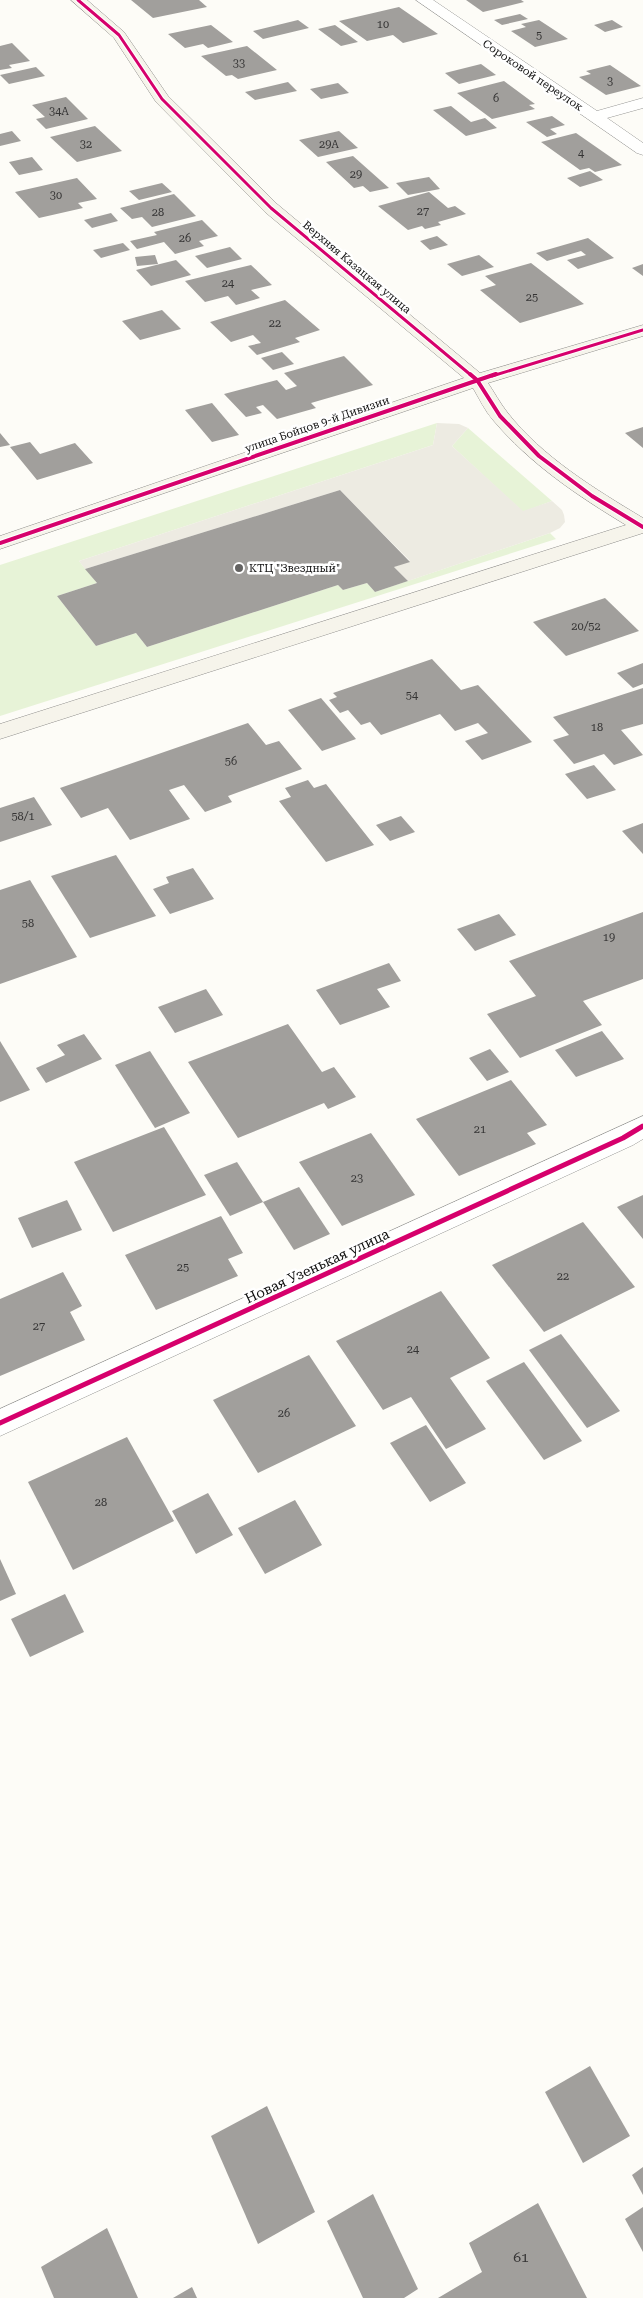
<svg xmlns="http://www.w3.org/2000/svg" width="643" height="2298" font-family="'Roboto Serif',serif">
	<rect width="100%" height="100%" fill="#fdfcf7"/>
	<!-- green -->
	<g fill="#e7f3d7">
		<path d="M437,423L433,445L79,561L97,583L57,596L96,646L136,633L147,647L338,585L343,590L367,583L375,592L550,533L556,539L0,716V565Z"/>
		<path d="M468,428L552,501L523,512L452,446Z"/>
	</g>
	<!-- plaza -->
	<path fill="#edebe2" d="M437,423L459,424L468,428L452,446L523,511L552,501L562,510L564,515L565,522L560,528L550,533L408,581L394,567L410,561L340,490L85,569L79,561L433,445Z"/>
	<!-- building -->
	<g fill="#a19f9c">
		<path d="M131,0H199L207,7L153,18Z"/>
		<path d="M466,0H521L524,2L483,12Z"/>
		<path d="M399,7L438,34L403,43L393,35L367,41L339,21Z"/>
		<path d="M520,14L528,19L502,25L494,20Z"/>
		<path d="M298,20L309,28L263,39L253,31Z"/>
		<path d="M539,20L568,39L535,47L511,31L526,27L521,24Z"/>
		<path d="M612,20L623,27L605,32L594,25Z"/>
		<path d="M211,25L233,42L208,48L203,44L185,48L168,34Z"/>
		<path d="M335,25L358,42L341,46L318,29Z"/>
		<path d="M12,43L30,61L9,65L12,68L0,70V46Z"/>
		<path d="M247,46L277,70L238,79L232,75L226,76L201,56Z"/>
		<path d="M481,64L496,75L459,84L445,73Z"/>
		<path d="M610,65L641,86L606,95L579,77L591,74L586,71Z"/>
		<path d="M36,67L45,76L9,84L0,75Z"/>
		<path d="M504,81L535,104L529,105L535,109L492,119L457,93Z"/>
		<path d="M288,82L297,91L255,100L245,92Z"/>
		<path d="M338,83L349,93L321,99L310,89Z"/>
		<path d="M66,97L88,119L46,129L36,119L45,117L32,105Z"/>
		<path d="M451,106L471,122L485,118L497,128L466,136L433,110Z"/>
		<path d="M552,116L565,125L550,129L557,134L547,137L526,122Z"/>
		<path d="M95,126L122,151L77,162L50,137Z"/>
		<path d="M12,131L21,141L0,146V134Z"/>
		<path d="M339,131L358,148L318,157L299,140Z"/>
		<path d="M576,133L622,165L595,172L589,168L580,170L541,142Z"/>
		<path d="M353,156L389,188L370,192L363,186L354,188L326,162Z"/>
		<path d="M32,157L43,170L19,175L9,162Z"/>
		<path d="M590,171L603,180L580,187L567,178Z"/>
		<path d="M429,177L440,189L408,195L396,183Z"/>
		<path d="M77,178L97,199L78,203L83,208L39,218L15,192Z"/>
		<path d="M162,183L172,192L139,200L129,191Z"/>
		<path d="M429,192L448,208L455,206L466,214L438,222L441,225L425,229L422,226L408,230L378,206Z"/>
		<path d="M174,194L196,216L152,227L142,217L132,219L120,208Z"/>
		<path d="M111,213L118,221L92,228L84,220Z"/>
		<path d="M202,220L218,236L199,241L204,246L175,254L164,242L137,249L130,241L157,235L154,232Z"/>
		<path d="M437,236L448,245L430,250L420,241Z"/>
		<path d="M588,238L614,258L578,269L567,260L586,255L581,251L547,261L536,253Z"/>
		<path d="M123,243L130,250L101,258L93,250Z"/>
		<path d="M230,247L242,259L207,268L195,256Z"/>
		<path d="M155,255L158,264L137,266L135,257Z"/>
		<path d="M479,255L494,267L462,276L447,264Z"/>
		<path d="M176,260L191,275L151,286L136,270Z"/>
		<path d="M531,263L584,304L520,323L480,290L496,285L485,276Z"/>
		<path d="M643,264V276L632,268Z"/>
		<path d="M251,265L272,285L251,290L260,298L236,305L228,296L205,302L185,281Z"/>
		<path d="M285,300L320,330L295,338L300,342L257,355L248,346L261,343L253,335L231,342L210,322Z"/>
		<path d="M162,310L181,329L140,340L122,321Z"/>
		<path d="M282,352L294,364L273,370L261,358Z"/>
		<path d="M344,356L373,385L311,403L316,408L277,419L263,405L256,407L262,413L246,417L224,394L277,380L286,390L297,386L284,373Z"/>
		<path d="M212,403L239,435L212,442L185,410Z"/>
		<path d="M643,427V448L625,433Z"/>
		<path d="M0,433L10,445L0,447Z"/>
		<path d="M30,442L40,454L75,443L93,463L37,480L10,447Z"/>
		<path d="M340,490L410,562L394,567L408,581L375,592L367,583L343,590L338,585L147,647L136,633L96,646L57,596L97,583L85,569Z"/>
		<path d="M605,598L639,631L566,656L533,622Z"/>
		<path d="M432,659L461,690L478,685L532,742L482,760L465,741L488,733L478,723L455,731L440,714L381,735L370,722L361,725L348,710L340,713L329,700L337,697L333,693Z"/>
		<path d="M643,663V684L633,688L617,673Z"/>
		<path d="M643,688V724L621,730L643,755L614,765L604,754L574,764L553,740L569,735L553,717Z"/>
		<path d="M321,698L356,739L322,751L288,710Z"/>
		<path d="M248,723L266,745L279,741L302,769L228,796L232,802L205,812L184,785L169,790L190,819L130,840L108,808L81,818L60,788Z"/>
		<path d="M594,765L616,790L587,799L565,774Z"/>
		<path d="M308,780L314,788L326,784L374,845L326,862L279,801L291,797L285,788Z"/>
		<path d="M34,797L52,825L0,842V808Z"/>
		<path d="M401,816L415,832L390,841L376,825Z"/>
		<path d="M643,823V854L622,831Z"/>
		<path d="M116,855L156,916L90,938L51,876Z"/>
		<path d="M193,868L214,899L170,914L153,889L169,883L166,877Z"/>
		<path d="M30,880L77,957L0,984V890Z"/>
		<path d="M643,912V979L583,1001L602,1025L520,1058L487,1014L536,996L509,961Z"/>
		<path d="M499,914L516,935L475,951L457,929Z"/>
		<path d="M389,963L401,981L377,989L390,1007L340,1025L316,990Z"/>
		<path d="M206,989L223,1015L175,1033L158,1007Z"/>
		<path d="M288,1024L322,1072L334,1067L356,1097L328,1109L324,1103L238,1138L188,1062Z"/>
		<path d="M602,1031L624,1059L576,1077L555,1050Z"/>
		<path d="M84,1034L102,1059L46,1083L36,1068L65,1055L57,1045Z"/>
		<path d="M0,1041L30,1090L0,1102Z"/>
		<path d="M490,1049L509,1072L487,1081L469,1058Z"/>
		<path d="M150,1051L190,1113L155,1128L115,1065Z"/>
		<path d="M511,1080L547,1125L527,1133L536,1144L459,1176L416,1119Z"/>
		<path d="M164,1127L206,1195L113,1232L74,1162Z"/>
		<path d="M371,1133L415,1195L342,1226L299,1162Z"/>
		<path d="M237,1162L263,1202L230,1216L204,1175Z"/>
		<path d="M299,1187L330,1234L294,1250L263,1202Z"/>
		<path d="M643,1195V1239L617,1207Z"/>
		<path d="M67,1200L82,1230L32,1248L18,1218Z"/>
		<path d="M221,1216L243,1253L228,1259L238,1276L156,1310L125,1255Z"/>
		<path d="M583,1222L635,1287L544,1332L492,1265Z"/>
		<path d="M63,1272L82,1306L70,1312L85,1340L0,1376V1299Z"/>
		<path d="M441,1291L490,1358L450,1378L486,1429L446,1449L411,1397L383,1410L336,1341Z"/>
		<path d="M561,1334L620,1411L587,1428L529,1350Z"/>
		<path d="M309,1355L356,1426L258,1473L213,1400Z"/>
		<path d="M524,1362L582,1441L544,1460L486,1381Z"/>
		<path d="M426,1425L466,1483L430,1502L390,1443Z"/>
		<path d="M127,1437L174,1521L73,1570L28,1482Z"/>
		<path d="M208,1493L233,1535L196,1554L172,1511Z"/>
		<path d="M295,1500L322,1545L265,1574L238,1528Z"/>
		<path d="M0,1559L16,1594L0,1601Z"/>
		<path d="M65,1594L84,1632L30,1657L11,1619Z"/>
		<path d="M590,2066L630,2136L583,2163L545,2092Z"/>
		<path d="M267,2106L315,2212L258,2244L211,2136Z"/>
		<path d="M643,2167V2195L632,2175Z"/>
		<path d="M373,2194L418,2289L404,2298H363L327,2221Z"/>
		<path d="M538,2203L587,2298H438L482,2272L469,2243Z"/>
		<path d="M643,2207V2252L625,2219Z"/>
		<path d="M107,2228L138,2298H54L41,2267Z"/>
		<path d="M192,2287L197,2298H173Z"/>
	</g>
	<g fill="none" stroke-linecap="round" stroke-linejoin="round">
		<defs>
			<g id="street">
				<path d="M416,0H433L597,111L643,98V108L607,118L643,143V155L637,153Z"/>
				<path d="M643,1116V1139L633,1145L0,1436V1409Z"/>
			</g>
			<path id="secondary" d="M71,0H87L124,32L168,96L277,204L480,373L643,325V336L488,383C494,392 500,403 507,412C542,457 595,489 643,518V533L0,739V724L626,525C578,496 530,464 493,420C485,411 479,398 473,388L0,549V536L464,378L265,212L156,102L114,38Z"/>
		</defs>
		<!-- street casing -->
		<use href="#street" stroke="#979795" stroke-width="1"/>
		<!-- secondary casing -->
		<use href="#secondary" stroke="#8e8d8b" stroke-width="1"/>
		<!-- street -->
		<use href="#street" fill="#fffffe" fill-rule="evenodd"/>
		<!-- secondary -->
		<use href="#secondary" fill="#f6f4eb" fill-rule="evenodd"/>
		<defs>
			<g id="cycleway-far2">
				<path d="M78,0L119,35L162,99L271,208L472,376"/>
				<path d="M492,376L643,330"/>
			</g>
			<g id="cycleway-far1">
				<path d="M470,374L477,380L500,416L539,456L592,496L643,527"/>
				<path d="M0,543L496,374"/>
			</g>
			<path id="cycleway" d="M0,1423L623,1138L643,1126"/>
		</defs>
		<!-- cycleway-far2 casing -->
		<use href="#cycleway-far2" stroke="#fff" stroke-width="5"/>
		<!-- cycleway-far1 casing -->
		<use href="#cycleway-far1" stroke="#fff" stroke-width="6"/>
		<!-- cycleway casing -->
		<use href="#cycleway" stroke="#fff" stroke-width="8"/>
		<!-- cycleway-far2 -->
		<use href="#cycleway-far2" stroke="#d6006c" stroke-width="3"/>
		<!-- cycleway-far1 -->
		<use href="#cycleway-far1" stroke="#d6006c" stroke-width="4"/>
		<!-- cycleway -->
		<use href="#cycleway" stroke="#d6006c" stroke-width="5"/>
	</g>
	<!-- markers -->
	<circle fill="#646362" stroke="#fff" stroke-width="2" cx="239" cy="568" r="5"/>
	<g text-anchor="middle" stroke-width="5" stroke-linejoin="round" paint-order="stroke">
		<!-- number labels -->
		<g font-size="11" fill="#353434">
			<text x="383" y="28">10</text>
			<text x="539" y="39">5</text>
			<text x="239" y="67">33</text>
			<text x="610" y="85">3</text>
			<text x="496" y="102">6</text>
			<text x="59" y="115">34А</text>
			<text x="86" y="148">32</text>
			<text x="329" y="148">29А</text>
			<text x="581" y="157">4</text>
			<text x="356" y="178">29</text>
			<text x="56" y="199">30</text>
			<text x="423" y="215">27</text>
			<text x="158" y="216">28</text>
			<text x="185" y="242">26</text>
			<text x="228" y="287">24</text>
			<text x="532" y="301">25</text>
			<text x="275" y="327">22</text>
			<text x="586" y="630">20/52</text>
			<text x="412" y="699">54</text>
			<text x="597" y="731">18</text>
			<text x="231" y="765">56</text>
			<text x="23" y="820">58/1</text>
			<text x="28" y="927">58</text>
			<text x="609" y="941">19</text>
			<text x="480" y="1133">21</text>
			<text x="357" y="1182">23</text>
			<text x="183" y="1271">25</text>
			<text x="563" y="1280">22</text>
			<text x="39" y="1330">27</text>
			<text x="413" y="1353">24</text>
			<text x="284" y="1417">26</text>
			<text x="101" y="1506">28</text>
		</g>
		<!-- far-street labels -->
		<g font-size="11" fill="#111" stroke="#fff">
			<text transform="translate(533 75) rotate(34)" y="4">Сороковой переулок</text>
			<text transform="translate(357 267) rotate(40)" y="4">Верхняя Казацкая улица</text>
			<text transform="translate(317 424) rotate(-19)" y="4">улица Бойцов 9-й Дивизии</text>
		</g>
		<!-- far-poi labels -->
		<g font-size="11" fill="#111" stroke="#fff" text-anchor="start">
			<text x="249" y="572">КТЦ "Звездный"</text>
		</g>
		<!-- street labels -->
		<g font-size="14" fill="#111" stroke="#fff">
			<text transform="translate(317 1266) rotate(-25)" y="5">Новая Узенькая улица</text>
		</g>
		<!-- near-number labels -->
		<g font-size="14" fill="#353434">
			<text x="521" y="2262">61</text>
		</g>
	</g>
</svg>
